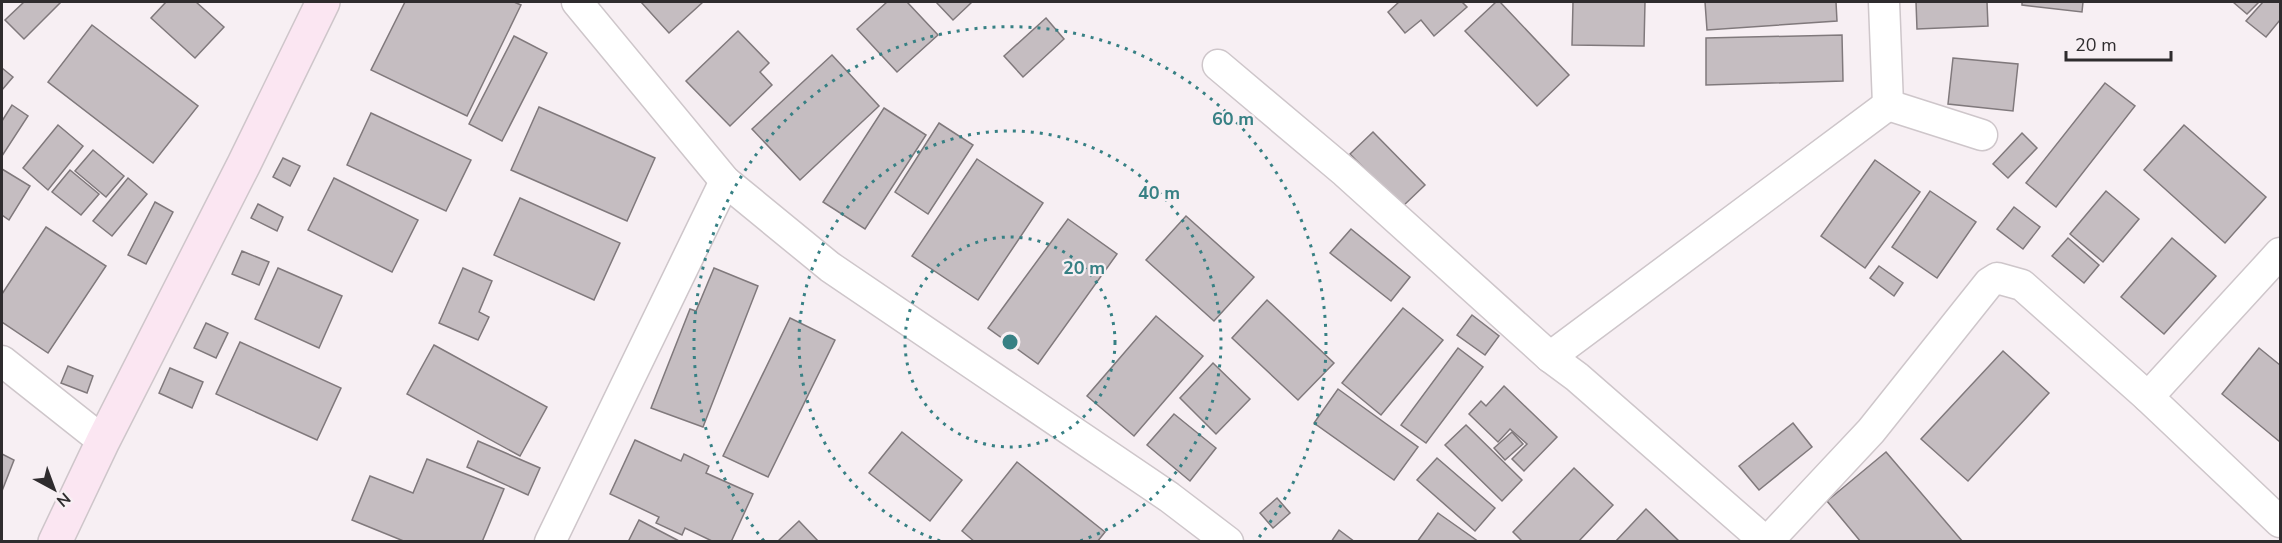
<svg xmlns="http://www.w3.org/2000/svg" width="2282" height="543" font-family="'Nunito Sans',sans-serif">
	<rect width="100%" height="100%" fill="#f7eff3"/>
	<!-- building -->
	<g fill="#c5bdc1" stroke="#80797c" stroke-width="1.5">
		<path d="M24,2H61L24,39L5,20Z"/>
		<path d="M166,2H196L224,27L195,58L151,18Z"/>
		<path d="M405,2H514L521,5L467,116L371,70Z"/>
		<path d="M641,2H703L669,33Z"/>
		<path d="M887,2H907L938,35L897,72L857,29Z"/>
		<path d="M936,2H972L953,20Z"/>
		<path d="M1399,2H1462L1467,7L1434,36L1421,20L1405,33L1388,12Z"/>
		<path d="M1496,2H1500L1569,75L1537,106L1465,31Z"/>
		<path d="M1573,2H1645L1644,46L1572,45Z"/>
		<path d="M1705,2H1836L1837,21L1707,30Z"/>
		<path d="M1916,2H1987L1988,26L1917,29Z"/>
		<path d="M2022,2H2083L2082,12L2022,5Z"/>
		<path d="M2233,2H2259L2247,14Z"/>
		<path d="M2263,2H2280V20L2266,37L2246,21Z"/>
		<path d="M1046,18L1064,39L1023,77L1004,56Z"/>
		<path d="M92,25L198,106L153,163L48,82Z"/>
		<path d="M738,31L769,63L760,72L772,85L730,126L686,81Z"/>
		<path d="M1842,35L1843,81L1706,85V38Z"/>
		<path d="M514,36L547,53L502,141L469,124Z"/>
		<path d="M832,55L879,106L800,180L752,129Z"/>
		<path d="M1953,58L2018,64L2013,111L1948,104Z"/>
		<path d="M2,68L13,77L2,90Z"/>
		<path d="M2105,83L2135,106L2056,207L2026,183Z"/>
		<path d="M12,105L28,116L2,156V121Z"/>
		<path d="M539,107L655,158L627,221L511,170Z"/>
		<path d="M884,108L926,135L865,229L823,202Z"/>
		<path d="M371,113L471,160L446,211L347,165Z"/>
		<path d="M939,123L973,145L928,214L895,192Z"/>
		<path d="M58,125L83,146L48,190L23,168Z"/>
		<path d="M2184,125L2266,197L2225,243L2144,170Z"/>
		<path d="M1373,132L1425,185L1402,207L1350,154Z"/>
		<path d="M2022,133L2037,148L2008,178L1993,164Z"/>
		<path d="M93,150L124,176L106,197L75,171Z"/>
		<path d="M283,158L300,166L290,186L273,177Z"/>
		<path d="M977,159L1043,203L978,300L912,256Z"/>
		<path d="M1875,160L1920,192L1865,268L1821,236Z"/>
		<path d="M2,169L30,186L9,220L2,215Z"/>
		<path d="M70,170L99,194L81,215L52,192Z"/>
		<path d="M128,178L147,194L112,236L93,221Z"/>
		<path d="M334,178L418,220L392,272L308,230Z"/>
		<path d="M1930,191L1976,222L1937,278L1892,247Z"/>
		<path d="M2106,191L2139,219L2103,262L2070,234Z"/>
		<path d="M520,198L620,243L594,300L494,255Z"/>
		<path d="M155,202L173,212L146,264L128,255Z"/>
		<path d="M258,204L283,217L277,231L251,218Z"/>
		<path d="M2014,207L2040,227L2023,249L1997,229Z"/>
		<path d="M1186,216L1254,277L1214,321L1146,260Z"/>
		<path d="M1068,219L1117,254L1038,364L988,328Z"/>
		<path d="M46,227L106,266L48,353L2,322V294Z"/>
		<path d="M1351,229L1410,277L1391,301L1330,253Z"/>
		<path d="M2068,238L2099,265L2084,283L2052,256Z"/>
		<path d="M2172,238L2216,276L2164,334L2121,297Z"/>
		<path d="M242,251L269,262L259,285L232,274Z"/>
		<path d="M1879,266L1903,283L1894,296L1870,278Z"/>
		<path d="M278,268L342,296L319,348L255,319Z"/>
		<path d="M463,268L492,281L479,312L489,317L478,340L439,323Z"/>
		<path d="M714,268L758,286L703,427L651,408L690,309L696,311Z"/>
		<path d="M1267,300L1334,363L1298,400L1232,338Z"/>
		<path d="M1403,308L1443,340L1381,415L1342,383Z"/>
		<path d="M1472,315L1499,336L1485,355L1457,335Z"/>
		<path d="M1156,316L1203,356L1134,436L1087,396Z"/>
		<path d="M790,318L835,340L768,477L723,456Z"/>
		<path d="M206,323L228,333L216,358L194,348Z"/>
		<path d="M240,342L341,388L317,440L216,394Z"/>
		<path d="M434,345L547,407L520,456L407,394Z"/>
		<path d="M1458,348L1483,367L1426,443L1401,425Z"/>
		<path d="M2259,348L2280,365V442L2222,394Z"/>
		<path d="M2003,351L2049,393L1968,481L1921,439Z"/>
		<path d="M1213,363L1250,399L1216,434L1180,398Z"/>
		<path d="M68,366L93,376L87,393L61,383Z"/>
		<path d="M170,368L203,382L192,408L159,393Z"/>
		<path d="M1504,386L1557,437L1524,471L1512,459L1527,444L1510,429L1498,442L1469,414L1481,401L1486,406Z"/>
		<path d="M1338,389L1418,447L1394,480L1314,423Z"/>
		<path d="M1174,414L1216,448L1190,481L1147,445Z"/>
		<path d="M1793,423L1812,447L1759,490L1739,466Z"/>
		<path d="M1466,425L1522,480L1502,501L1445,445Z"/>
		<path d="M902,432L962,480L930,521L869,473Z"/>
		<path d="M1512,432L1523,444L1505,460L1494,448Z"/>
		<path d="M635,440L681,461L684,454L709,466L706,473L753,494L731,542H714L685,528L682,535L656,523L659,517L610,494Z"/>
		<path d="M478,441L540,468L528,495L467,467Z"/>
		<path d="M1886,452L1963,542H1861L1827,501Z"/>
		<path d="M2,454L14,460L2,491Z"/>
		<path d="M1437,458L1495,508L1475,531L1417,480Z"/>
		<path d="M427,459L504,489L482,542H406L352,520L370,476L413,493Z"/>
		<path d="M1017,462L1105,532L1097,542H975L962,531Z"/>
		<path d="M1574,468L1613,505L1578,542H1523L1513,532Z"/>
		<path d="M1277,498L1290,513L1273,528L1260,513Z"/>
		<path d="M1646,509L1680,542H1615Z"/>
		<path d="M1438,513L1479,542H1417Z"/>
		<path d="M639,520L681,542H628Z"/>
		<path d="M799,521L819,542H777Z"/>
		<path d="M1339,530L1355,542H1331Z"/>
	</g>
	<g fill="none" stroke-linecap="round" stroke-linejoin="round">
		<defs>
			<g id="street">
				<path d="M577,2L725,181L830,267L1169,497L1228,542"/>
				<path d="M1884,2L1888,105"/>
				<path d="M1218,65L1345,172L1550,357L1577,377L1766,542"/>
				<path d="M1888,105L1982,135"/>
				<path d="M1550,357L1888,105"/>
				<path d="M2,361L103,441"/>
				<path d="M2148,397L2280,253"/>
				<path d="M550,542L725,181"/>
				<path d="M1767,542L1871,431L1989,283L1997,278L2022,285L2148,397L2280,522"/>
			</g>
			<path id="secondary" d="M55,542L103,441L244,164L323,2"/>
		</defs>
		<!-- street casing -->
		<use href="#street" stroke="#cec6ca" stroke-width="33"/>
		<!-- secondary casing -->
		<use href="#secondary" stroke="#cec6ca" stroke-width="36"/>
		<!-- street -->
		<use href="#street" stroke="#fff" stroke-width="30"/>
		<!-- secondary -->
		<use href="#secondary" stroke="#fbe6f2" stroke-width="33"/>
	</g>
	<!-- distance rings -->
	<g fill="none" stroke="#378084" stroke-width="3" stroke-dasharray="3 6">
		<circle cx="1010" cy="342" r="105"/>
		<path d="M940 541A211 211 0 1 1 1080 541"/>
		<path d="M764 541A316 316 0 1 1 1256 541"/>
	</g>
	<circle cx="1010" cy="342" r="9" fill="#378084" stroke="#f7eff3" stroke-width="3"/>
	<g font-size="18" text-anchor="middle" font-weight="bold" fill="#378084" stroke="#f7eff3" stroke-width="4.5" stroke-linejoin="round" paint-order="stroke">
		<text x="1233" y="125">60 m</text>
		<text x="1159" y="199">40 m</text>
		<text x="1084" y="274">20 m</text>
	</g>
	<!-- border -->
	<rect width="2282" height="543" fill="none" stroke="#2f2c2e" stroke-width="6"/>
	<!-- north arrow -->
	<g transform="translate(54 489) rotate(139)" stroke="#f7eff3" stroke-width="4.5" paint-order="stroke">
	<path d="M0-4.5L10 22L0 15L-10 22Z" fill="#2f2c2e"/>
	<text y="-9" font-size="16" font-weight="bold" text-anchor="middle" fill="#2f2c2e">N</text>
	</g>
	<!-- scale -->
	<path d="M2066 51v9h105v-9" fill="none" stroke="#2f2c2e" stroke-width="3"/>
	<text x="2075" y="51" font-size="18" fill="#2f2c2e" stroke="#f7eff3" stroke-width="4.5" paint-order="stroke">20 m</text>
</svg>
